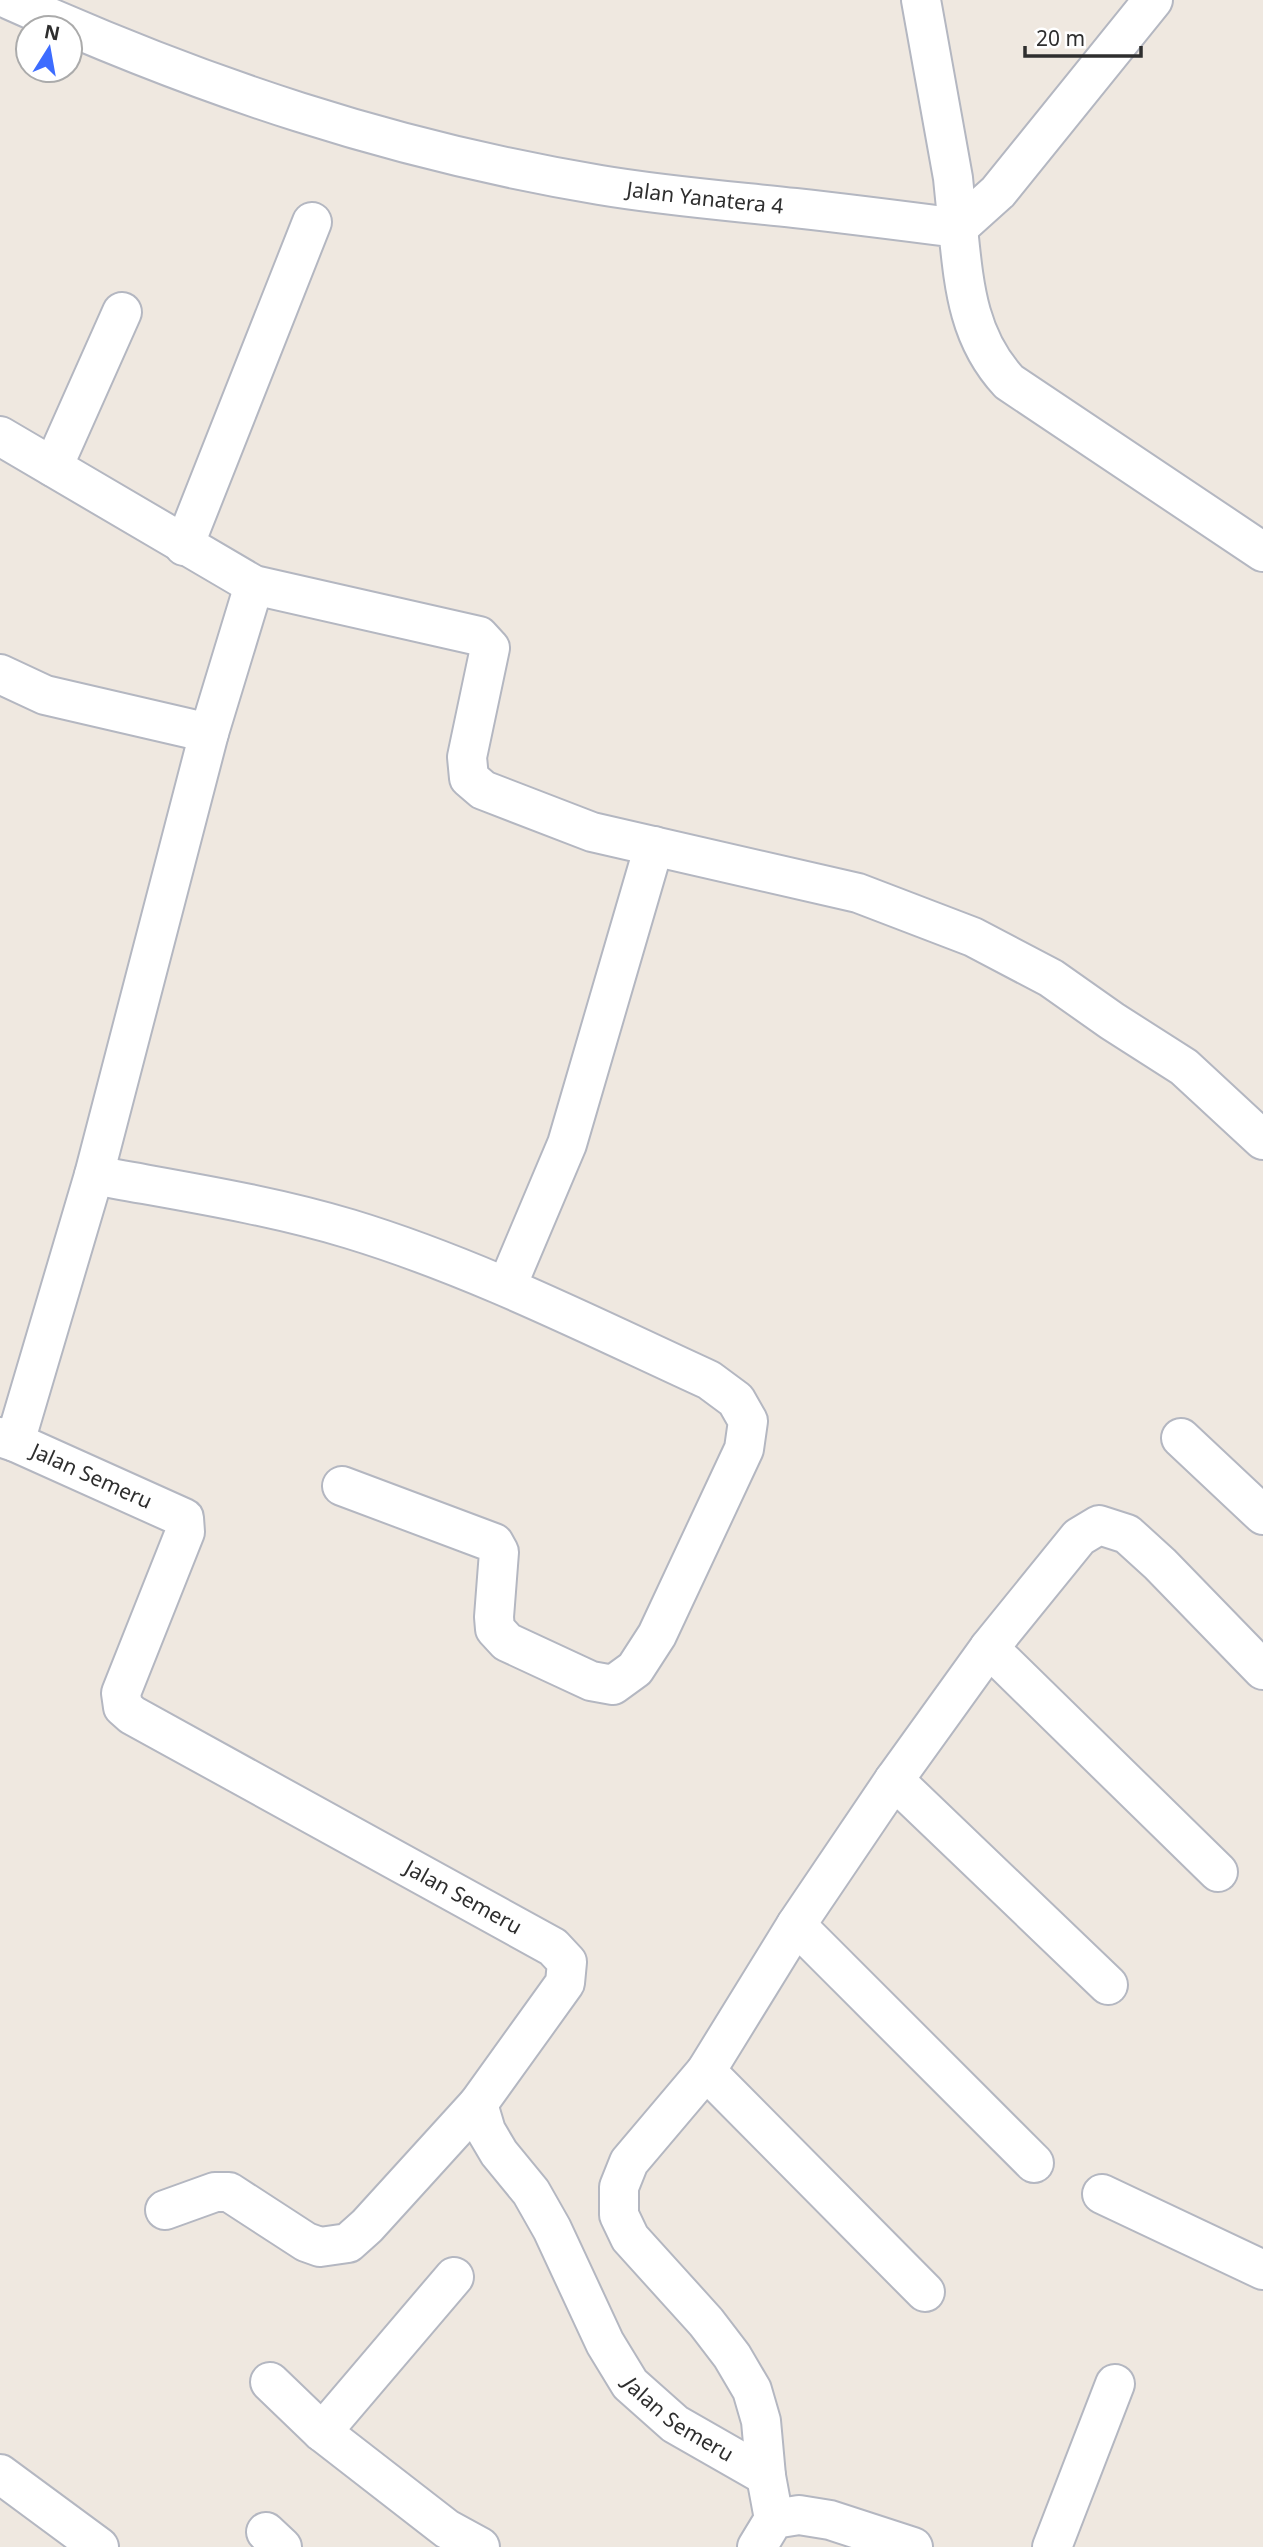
<svg xmlns="http://www.w3.org/2000/svg" width="1263" height="2547" font-family="'Noto Sans',sans-serif">
	<rect width="100%" height="100%" fill="#efe8e0"/>
	<g fill="none" stroke-linecap="round" stroke-linejoin="round">
		<defs>
			<g id="minor">
				<path id="s1" d="M10,0C203,87 391,150 600,185C665,196 730,201 795,208C849,214 904,221 958,228C964,286 968,338 1009,382L1263,552"/>
				<path d="M921,0L953,178L958,228"/>
				<path d="M958,228L998,192L1153,0"/>
				<path d="M0,436L254,585L479,636L490,648L467,757L469,778L483,790L592,832L858,893L973,937L1051,978L1112,1021L1184,1067L1263,1140"/>
				<path d="M53,467L122,312"/>
				<path d="M184,546L312,222"/>
				<path d="M0,674L45,695L209,733"/>
				<path d="M94,1175C180,1191 267,1204 350,1229C475,1267 591,1326 709,1380L736,1400L748,1421L744,1449L657,1635L635,1669L613,1685L591,1681L507,1642L495,1629L494,1617L499,1552L494,1543L342,1486"/>
				<path d="M507,1286L567,1144L654,846"/>
				<path d="M0,1437L15,1442L94,1175L209,733L254,585"/>
				<path d="M1181,1438L1263,1515"/>
				<path id="s2" d="M15,1442L184,1518L185,1532L121,1693L123,1707L132,1715L553,1947L567,1962L565,1983L478,2104L486,2131L499,2153L531,2192L552,2229L605,2343L630,2384L675,2424L766,2476"/>
				<path d="M989,1648L1218,1872"/>
				<path d="M894,1780L1108,1985"/>
				<path d="M796,1925L1034,2163"/>
				<path d="M706,2071L925,2292"/>
				<path d="M1102,2194L1263,2270"/>
				<path d="M165,2210L215,2192H229L306,2242L320,2247L348,2243L367,2226L478,2104"/>
				<path d="M270,2382L322,2432L447,2529L480,2547"/>
				<path d="M322,2432L454,2277"/>
				<path d="M0,2474L99,2547"/>
				<path d="M774,2519L766,2476L761,2421L752,2390L732,2356L706,2322L630,2238L619,2215V2187L629,2162L706,2071L796,1925L894,1780L989,1648L1079,1537L1099,1525L1127,1534L1160,1564L1263,1670"/>
				<path d="M266,2532L282,2547"/>
				<path d="M757,2547L774,2519L799,2515L830,2520L913,2547"/>
				<path d="M1052,2547L1115,2384"/>
			</g>
		</defs>
		<!-- minor casing -->
		<use href="#minor" stroke="#b4b7c1" stroke-width="42"/>
		<!-- minor -->
		<use href="#minor" stroke="#fff" stroke-width="38"/>
	</g>
	<g text-anchor="middle" stroke-width="7" stroke-linejoin="round" paint-order="stroke">
		<!-- street labels -->
		<g font-size="21" fill="#2e2e2e" stroke="#fff">
			<text dy="7" stroke="none"><textPath href="#s1" startOffset="726">Jalan Yanatera 4</textPath></text>
			<text dy="7" stroke="none"><textPath href="#s2" startOffset="84">Jalan Semeru</textPath></text>
			<text dy="7" stroke="none"><textPath href="#s2" startOffset="777">Jalan Semeru</textPath></text>
			<text dy="7" stroke="none"><textPath href="#s2" startOffset="1451">Jalan Semeru</textPath></text>
		</g>
	</g>
	<!-- north arrow -->
	<g transform="translate(49 49) rotate(11)"><circle r="33" fill="#ffffff" stroke="#ababab" stroke-width="2"/>
	<path d="M0-5L12 26L0 18L-12 26Z" fill="#3d6cff"/>
	<text y="-10" font-size="19" font-weight="bold" text-anchor="middle" fill="#2e2e2e">N</text>
	</g>
	<!-- scale -->
	<path d="M1025 46v10h116v-10" fill="none" stroke="#2e2e2e" stroke-width="3.5"/>
	<text x="1036" y="46" font-size="21" fill="#2e2e2e" stroke="#ffffff" stroke-width="5" paint-order="stroke">20 m</text>
</svg>
